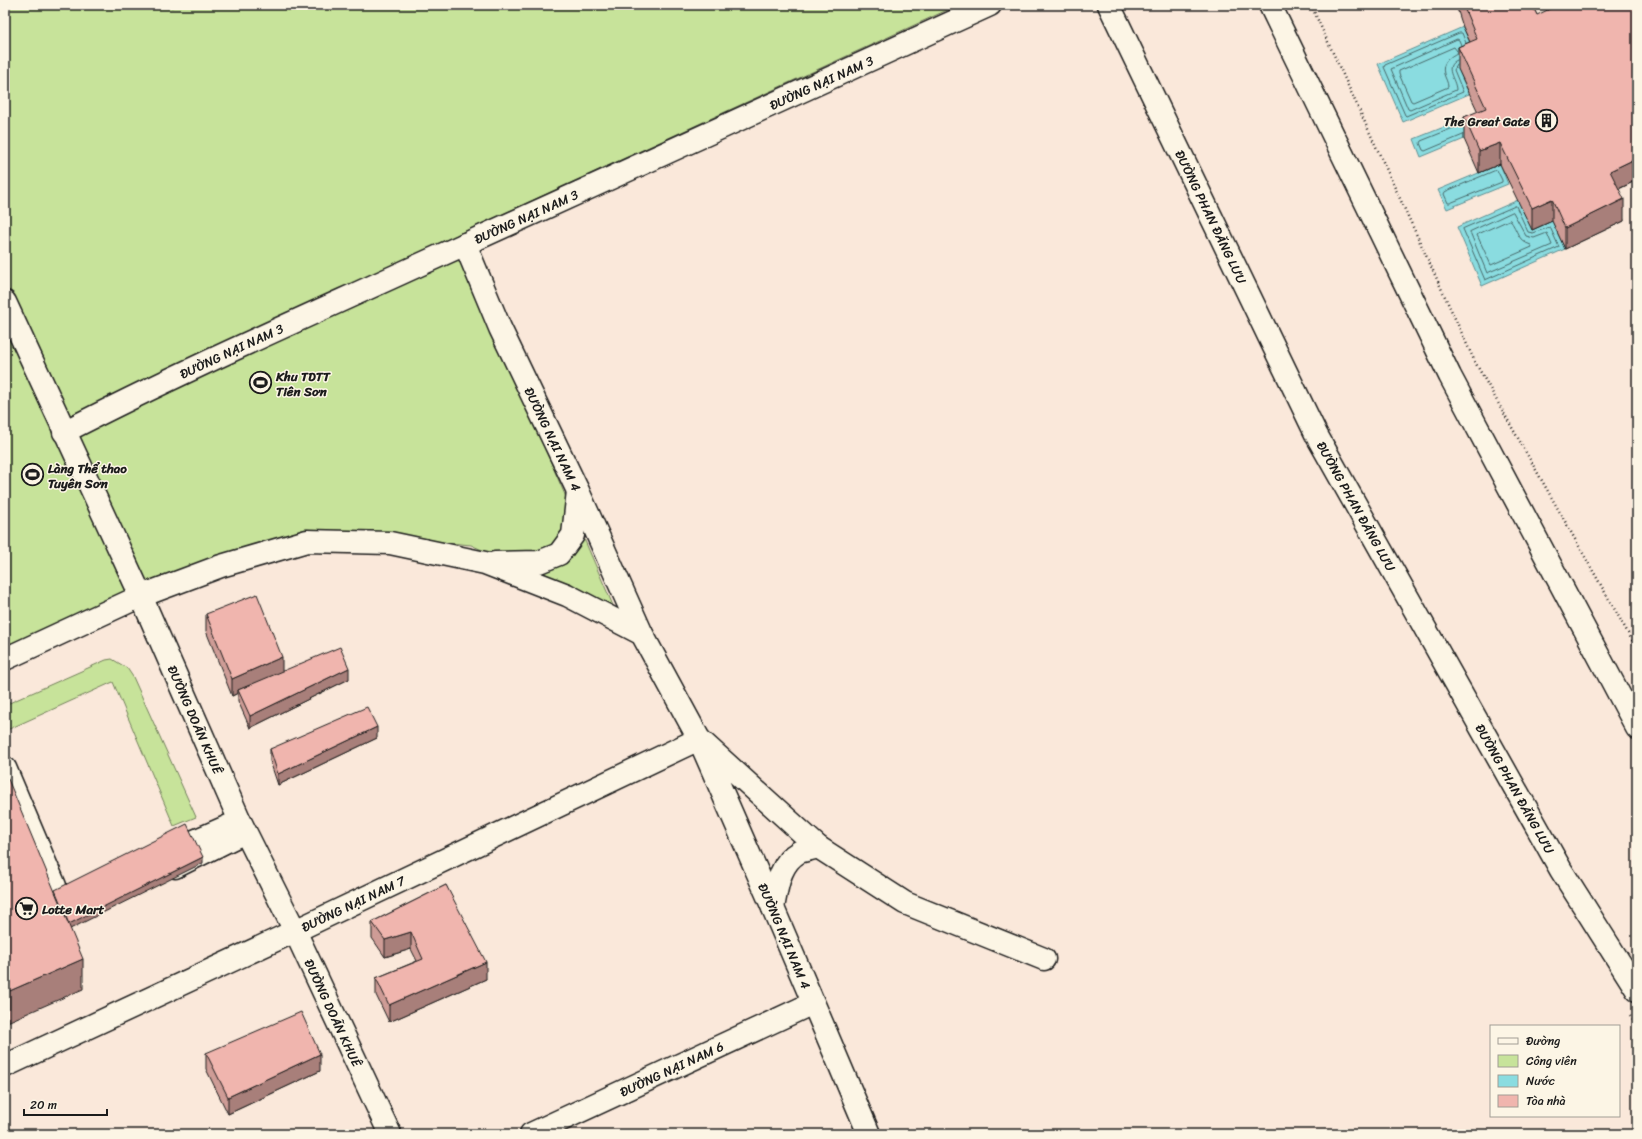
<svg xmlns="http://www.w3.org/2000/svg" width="1642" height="1139" font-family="Sriracha,sans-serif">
	<rect width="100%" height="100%" fill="#fae8da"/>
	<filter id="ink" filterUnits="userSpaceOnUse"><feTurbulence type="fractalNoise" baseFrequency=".025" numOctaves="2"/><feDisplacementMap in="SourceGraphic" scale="8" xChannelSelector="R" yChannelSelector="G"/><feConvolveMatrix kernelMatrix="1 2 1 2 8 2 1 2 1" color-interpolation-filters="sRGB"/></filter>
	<g filter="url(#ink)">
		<!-- green -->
		<g fill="#c7e39a" stroke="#72805b">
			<path d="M5,5H958L453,237L615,610L471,545L305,529L127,590L5,648Z"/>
			<path d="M112,659L127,668L133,677L196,817L174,826L113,682L7,730L5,726V706L7,704L106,660Z"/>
		</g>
		<!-- water -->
		<g fill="#8adce0" stroke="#5e8f92">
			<path d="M1463,27L1477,60L1458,69L1469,94L1403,122L1378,64Z"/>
			<path d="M1479,113L1486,130L1421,157L1414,139Z"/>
			<path d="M1500,164L1508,184L1447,209L1438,190Z"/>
			<path d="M1518,200L1542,225L1552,221L1565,249L1482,286L1457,227Z"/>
		</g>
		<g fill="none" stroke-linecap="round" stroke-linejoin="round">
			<!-- shore -->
			<g stroke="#48696a" stroke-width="1">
				<path d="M1457,51L1454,47L1399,71V74L1411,101L1413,102L1448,87C1448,82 1445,78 1444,74C1441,63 1449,57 1457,53"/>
				<path d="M1457,60C1442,67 1456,79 1456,90L1410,110L1408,109L1391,69L1457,39L1459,40L1461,45"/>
				<path d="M1457,65L1454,70L1463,92L1406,116L1405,115L1384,67L1385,65L1459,33H1462L1466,43"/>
				<path d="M1463,124L1421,141L1420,143L1423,150L1425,151L1463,135"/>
				<path d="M1497,170L1502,180V182L1450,203H1448L1444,194L1445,192Z"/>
				<path d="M1516,206L1528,232L1533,233L1550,227L1559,247L1485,280L1463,229Z"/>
				<path d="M1513,212L1526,236L1534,238L1547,233L1552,245L1487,273L1470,232Z"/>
				<path d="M1510,220C1518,230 1517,241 1531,245L1532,247L1491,265L1477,235Z"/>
			</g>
			<defs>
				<g id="minor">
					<path id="s1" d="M1109,5L1317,436L1561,870L1637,990"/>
					<path d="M1270,5L1450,376L1637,728"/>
					<path id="s2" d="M465,244L500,328L578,491L642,634"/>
					<path id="s3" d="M5,302L141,596L240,821L295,931L390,1134"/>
					<path id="s4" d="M64,432C180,372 299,320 417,266C608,179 800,93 990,5"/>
					<path d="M495,563L539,562L559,554L573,535L578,491"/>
					<path d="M5,659L141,596L221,566L307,541L390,543L485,563L567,595L642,634L699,739L818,847L905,903L1044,959"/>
					<path d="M5,768L55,886"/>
					<path d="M167,851L183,846L240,821"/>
					<path d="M175,867L245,832"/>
					<path d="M773,908C777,888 779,863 799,852C805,850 812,849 818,847"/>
					<path id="s5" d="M5,1066L295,931L699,739L773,908L869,1134"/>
					<path id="s6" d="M531,1134L813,1003"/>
				</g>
			</defs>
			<!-- minor casing -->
			<use href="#minor" stroke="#1c1c1c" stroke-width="25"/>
			<!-- path -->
			<g stroke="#1c1c1c" stroke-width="2.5" stroke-dasharray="1 3" stroke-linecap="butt">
				<path d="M1311,5L1475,362L1637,649"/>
				<path d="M171,7L173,5"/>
				<path d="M1630,1015L1637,1025"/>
			</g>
			<!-- minor -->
			<use href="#minor" stroke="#fcf5e5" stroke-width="22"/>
		</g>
		<!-- wall -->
		<g fill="#ce9c96" stroke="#1c1c1c">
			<path d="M1456,5H1532L1537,15L1637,180L1619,189L1624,221L1565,249L1552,221L1532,230L1500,164L1479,173L1464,139V117L1478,112L1458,69V47L1470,42L1463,27Z"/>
			<path d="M206,614L282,671L349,679L250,728L238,701V693L232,696L206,631Z"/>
			<path d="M377,738L278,785L270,761V749Z"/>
			<path d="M446,885L486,979L389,1022L376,995V978L417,961L411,949L385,957L372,938V922Z"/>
			<path d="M206,1053L320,1071L228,1114L206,1069Z"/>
		</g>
		<!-- shaded-wall -->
		<g fill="#a87f7a" stroke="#1c1c1c">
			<path d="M1500,143V164L1479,173V151Z"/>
			<path d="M1637,158V180L1610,193V171Z"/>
			<path d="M1552,199V221L1532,230V208Z"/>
			<path d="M1624,199V221L1565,249V228Z"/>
			<path d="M282,657V673L238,690V693L232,696V679Z"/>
			<path d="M349,668V679L250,728V716Z"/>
			<path d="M377,727V738L278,785V774Z"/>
			<path d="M203,857V863L60,934V928Z"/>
			<path d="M411,932V949L385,957V940Z"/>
			<path d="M83,959V989L5,1023V993Z"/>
			<path d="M486,962V979L389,1022V1005Z"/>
			<path d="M320,1054V1071L228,1114V1097Z"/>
		</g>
		<!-- building -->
		<g fill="#f0b5ae" stroke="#1c1c1c">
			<path d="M1463,5H1532L1537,15L1558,5H1637V158L1610,171L1624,199L1565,228L1552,199L1532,208L1500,143L1479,151L1464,117L1486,108L1458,47L1477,39Z"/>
			<path d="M257,594L282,657L232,679L206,614Z"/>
			<path d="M340,647L349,668L250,716L238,690Z"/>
			<path d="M367,707L377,727L278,774L270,749Z"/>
			<path d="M5,772L83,959L5,993Z"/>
			<path d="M187,824L203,857L69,924L55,890Z"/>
			<path d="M446,885L486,962L389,1005L376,978L423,959L411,932L385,940L372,922Z"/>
			<path d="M301,1012L320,1054L228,1097L206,1053Z"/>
		</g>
	</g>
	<!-- icons -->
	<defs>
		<symbol id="building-ring" viewBox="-11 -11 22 22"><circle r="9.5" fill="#fcf5e5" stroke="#1c1c1c" stroke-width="1.5"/><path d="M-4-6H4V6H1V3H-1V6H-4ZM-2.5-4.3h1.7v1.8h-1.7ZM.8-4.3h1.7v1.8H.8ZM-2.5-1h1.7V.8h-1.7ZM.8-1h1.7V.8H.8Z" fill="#1c1c1c"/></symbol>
		<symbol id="stadium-ring" viewBox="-11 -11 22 22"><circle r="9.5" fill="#fcf5e5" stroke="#1c1c1c" stroke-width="1.5"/><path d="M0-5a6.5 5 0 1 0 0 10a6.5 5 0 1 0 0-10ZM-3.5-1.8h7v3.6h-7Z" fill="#1c1c1c"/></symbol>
		<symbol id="supermarket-ring" viewBox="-11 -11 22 22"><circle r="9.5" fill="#fcf5e5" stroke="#1c1c1c" stroke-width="1.5"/><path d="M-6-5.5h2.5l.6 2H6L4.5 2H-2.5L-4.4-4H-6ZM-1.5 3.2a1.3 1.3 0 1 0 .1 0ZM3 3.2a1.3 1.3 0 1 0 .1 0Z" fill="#1c1c1c"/></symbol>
	</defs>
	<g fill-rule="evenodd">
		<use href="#building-ring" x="1534" y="108" width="25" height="25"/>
		<use href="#stadium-ring" x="248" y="370" width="25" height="25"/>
		<use href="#stadium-ring" x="20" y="462" width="25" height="25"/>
		<use href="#supermarket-ring" x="14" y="896" width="25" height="25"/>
	</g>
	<g text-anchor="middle" stroke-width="3" stroke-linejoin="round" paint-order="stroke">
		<!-- street labels -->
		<g font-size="13" fill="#1c1c1c" stroke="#fcf5e5">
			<text dy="5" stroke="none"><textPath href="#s4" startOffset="834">ĐƯỜNG NẠI NAM 3</textPath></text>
			<text dy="5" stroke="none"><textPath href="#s4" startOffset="510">ĐƯỜNG NẠI NAM 3</textPath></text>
			<text dy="5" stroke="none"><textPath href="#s1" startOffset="235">ĐƯỜNG PHAN ĐĂNG LƯU</textPath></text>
			<text dy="5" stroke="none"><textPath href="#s4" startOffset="186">ĐƯỜNG NẠI NAM 3</textPath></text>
			<text dy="5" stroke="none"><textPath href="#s2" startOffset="214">ĐƯỜNG NẠI NAM 4</textPath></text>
			<text dy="5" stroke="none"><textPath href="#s1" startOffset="559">ĐƯỜNG PHAN ĐĂNG LƯU</textPath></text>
			<text dy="5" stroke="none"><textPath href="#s3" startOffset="459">ĐƯỜNG DOÃN KHUÊ</textPath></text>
			<text dy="5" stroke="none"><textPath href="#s1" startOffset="883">ĐƯỜNG PHAN ĐĂNG LƯU</textPath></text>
			<text dy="5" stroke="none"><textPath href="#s5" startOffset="384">ĐƯỜNG NẠI NAM 7</textPath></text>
			<text dy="5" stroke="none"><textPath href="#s5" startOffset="982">ĐƯỜNG NẠI NAM 4</textPath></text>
			<text dy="5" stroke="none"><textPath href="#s3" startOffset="783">ĐƯỜNG DOÃN KHUÊ</textPath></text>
			<text dy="5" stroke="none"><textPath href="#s6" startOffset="155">ĐƯỜNG NẠI NAM 6</textPath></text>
		</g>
		<!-- poi labels -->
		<g font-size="13" font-weight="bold" fill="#1c1c1c" stroke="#fcf5e5" text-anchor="start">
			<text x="1530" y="126" text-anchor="end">The Great Gate</text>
			<text x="276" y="381">Khu TDTT<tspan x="276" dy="15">Tiên Sơn</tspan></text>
			<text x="48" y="473">Làng Thể thao<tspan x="48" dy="15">Tuyên Sơn</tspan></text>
			<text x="42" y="914">Lotte Mart</text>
		</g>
	</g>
	<!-- margin -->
	<rect width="1642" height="1139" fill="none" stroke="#fcf5e5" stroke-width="20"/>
	<rect x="10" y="10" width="1622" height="1119" fill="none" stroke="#1c1c1c" stroke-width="1.5" filter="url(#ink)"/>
	<!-- legend -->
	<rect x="1490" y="1025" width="130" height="92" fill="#fcf5e5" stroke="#a29e95"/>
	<rect x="1498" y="1038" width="20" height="6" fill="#fcf5e5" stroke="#a29e95"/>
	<text x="1526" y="1045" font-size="12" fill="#1c1c1c">Đường</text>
	<rect x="1498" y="1055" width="20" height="12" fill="#c7e39a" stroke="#a29e95"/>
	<text x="1526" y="1065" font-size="12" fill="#1c1c1c">Công viên</text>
	<rect x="1498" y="1075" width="20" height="12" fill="#8adce0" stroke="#a29e95"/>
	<text x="1526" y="1085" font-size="12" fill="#1c1c1c">Nước</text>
	<rect x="1498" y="1095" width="20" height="12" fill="#f0b5ae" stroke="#a29e95"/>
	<text x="1526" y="1105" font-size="12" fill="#1c1c1c">Tòa nhà</text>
	<!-- scale -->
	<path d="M24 1109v6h83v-6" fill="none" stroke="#1c1c1c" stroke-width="2"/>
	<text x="30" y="1109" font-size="12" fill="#1c1c1c" stroke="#fcf5e5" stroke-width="3" paint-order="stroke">20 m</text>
</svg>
